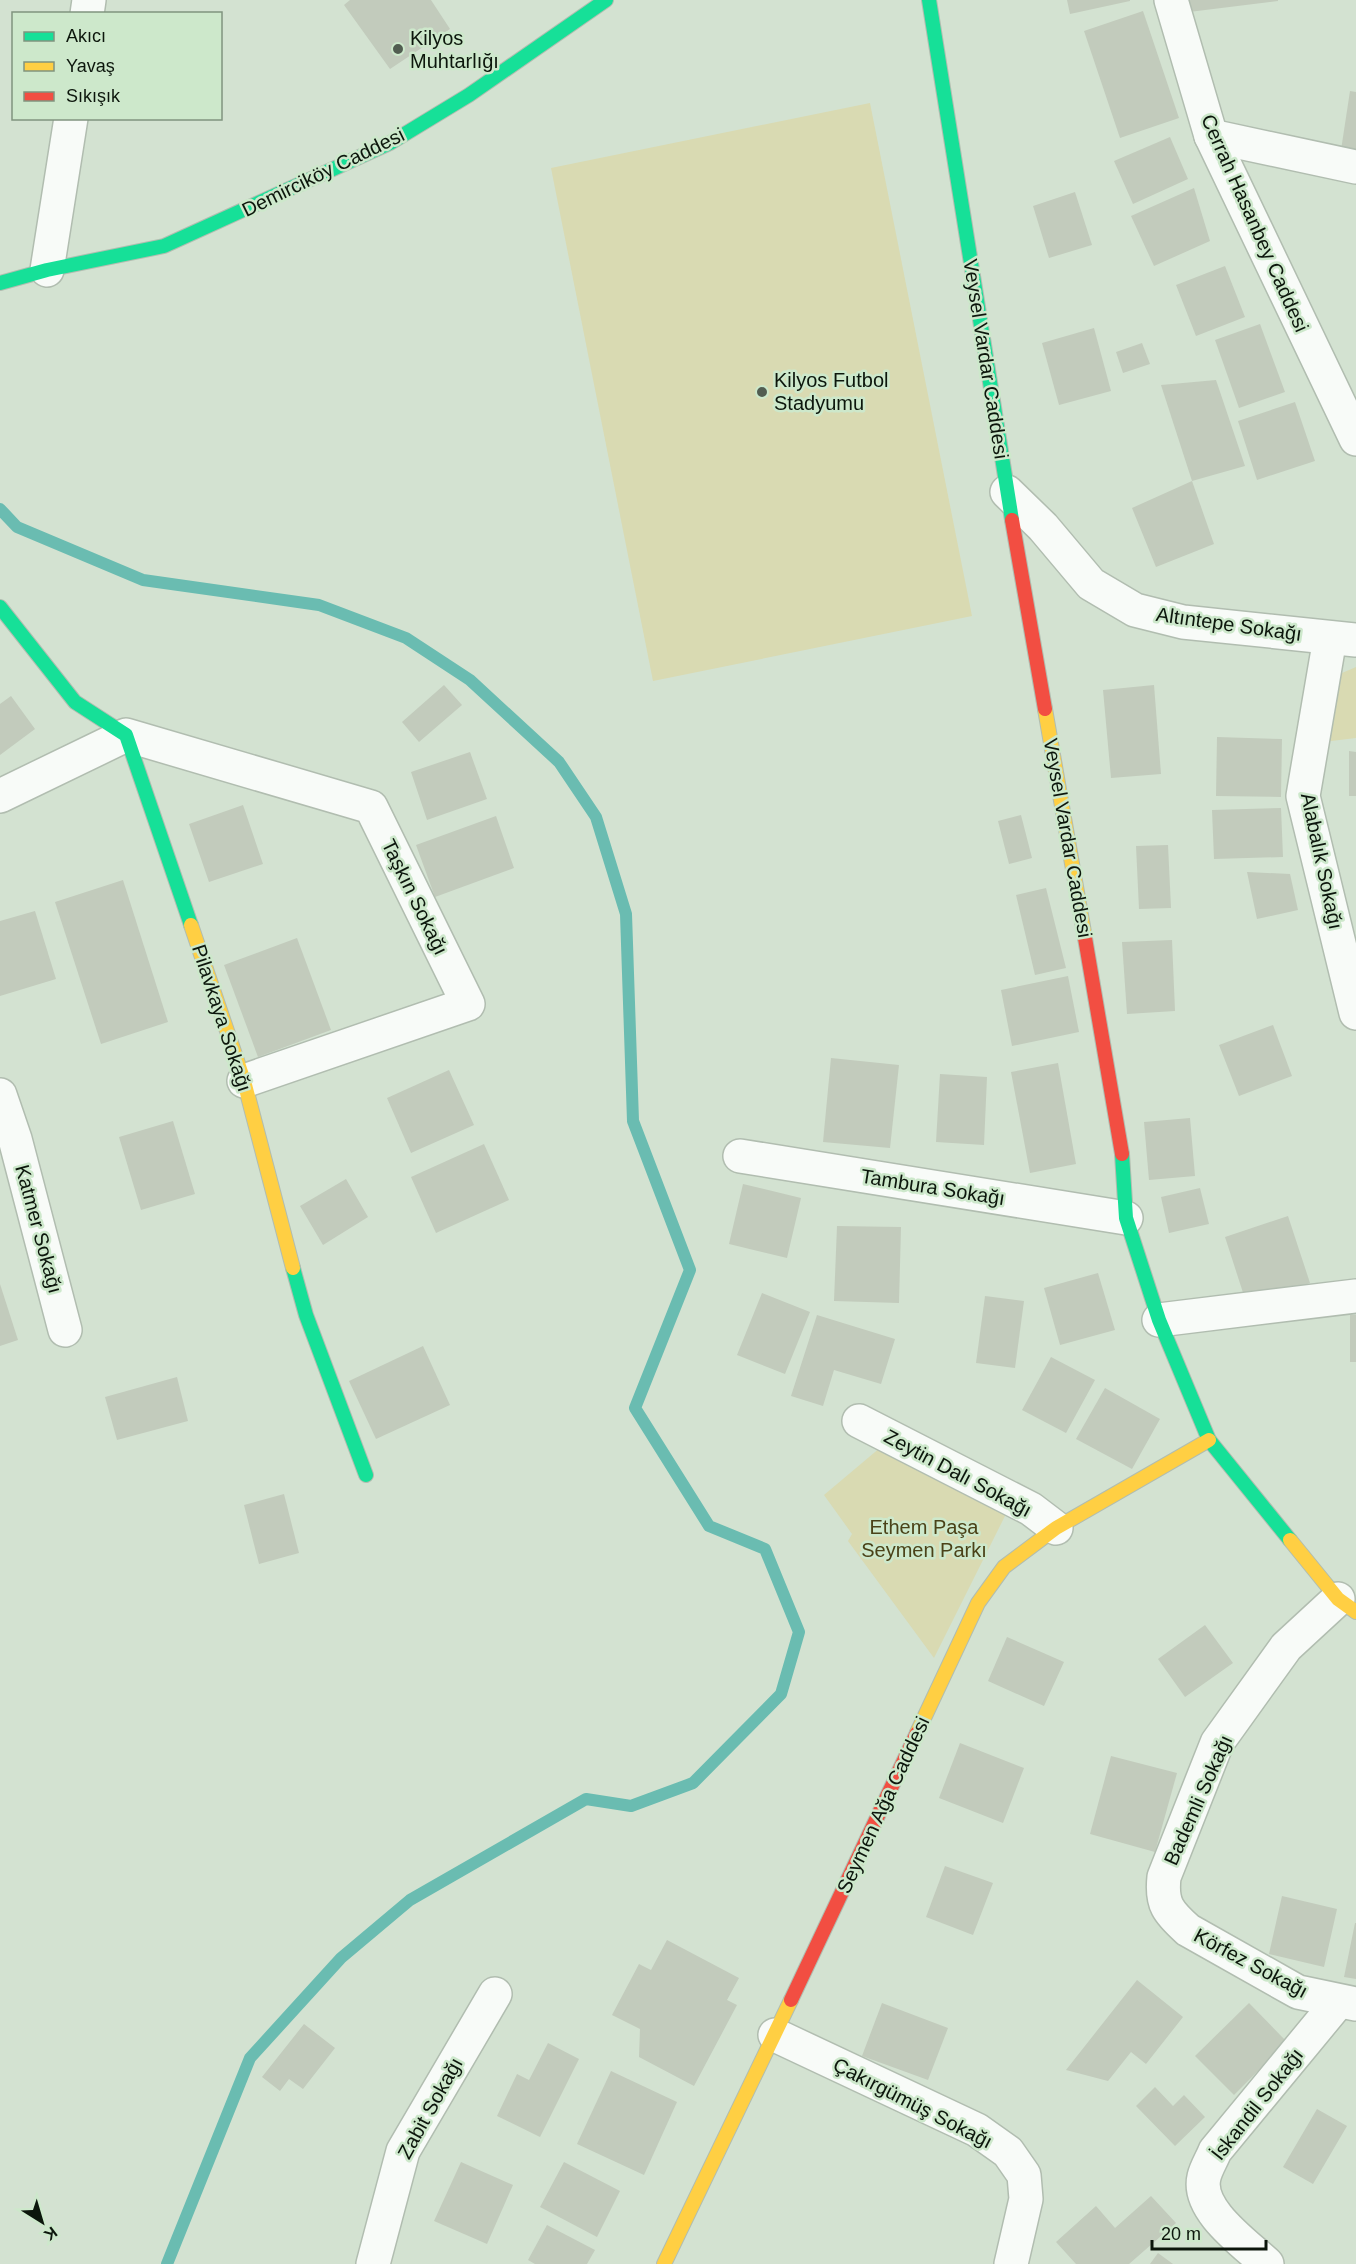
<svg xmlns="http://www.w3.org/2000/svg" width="1356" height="2264" font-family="Helvetica,sans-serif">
	<rect width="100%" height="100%" fill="#d3e2d1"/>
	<!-- green -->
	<g fill="#d9dab2">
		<path d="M870,103L972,616L653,681L551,168Z"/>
		<path d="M1356,667V738L1323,742L1335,676Z"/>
		<path d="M881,1447L1009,1508L934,1658L848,1541L852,1534L824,1495Z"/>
	</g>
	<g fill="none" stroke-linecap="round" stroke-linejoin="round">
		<!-- stream -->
		<path stroke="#6abcb1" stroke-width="12" d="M0,509L17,527L143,580L319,605L406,638L470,680L559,762L596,817L626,914L633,1121L690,1270L635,1408L709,1526L765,1549L799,1632L781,1694L693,1783L631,1806L586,1799L410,1900L341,1958L250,2058L167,2264"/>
	</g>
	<!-- building -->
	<g fill="#c2cbbc">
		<path d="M350,0H431L450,29L390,69L344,5Z"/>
		<path d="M1067,0H1130V1L1070,14Z"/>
		<path d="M1187,0H1278V1L1189,12Z"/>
		<path d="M1143,11L1179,118L1120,138L1084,31Z"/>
		<path d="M1350,91L1356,92V152L1341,150Z"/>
		<path d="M1170,137L1188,179L1133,204L1114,161Z"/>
		<path d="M1194,188L1210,241L1154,266L1131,216Z"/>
		<path d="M1075,192L1092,245L1049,258L1033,206Z"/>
		<path d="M1225,266L1245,317L1196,336L1176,285Z"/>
		<path d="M1260,324L1285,392L1239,408L1215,340Z"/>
		<path d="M1094,328L1111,391L1059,405L1042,343Z"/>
		<path d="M1142,343L1150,364L1123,373L1116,352Z"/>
		<path d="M1216,380L1245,466L1192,481L1161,385Z"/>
		<path d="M1295,402L1315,461L1257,480L1238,421Z"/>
		<path d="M1192,481L1214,544L1156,567L1132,508Z"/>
		<path d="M444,685L462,705L419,742L402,722Z"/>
		<path d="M1154,685L1161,774L1111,778L1103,690Z"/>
		<path d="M11,696L35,729L0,755V704Z"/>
		<path d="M1217,737L1282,739L1281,797L1216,796Z"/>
		<path d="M1349,751L1356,752V796H1349Z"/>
		<path d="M470,752L487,799L427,820L411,772Z"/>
		<path d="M243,805L263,864L209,882L189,824Z"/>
		<path d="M1281,808L1283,857L1214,859L1212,810Z"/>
		<path d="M1021,815L1032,858L1009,864L998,821Z"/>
		<path d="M496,816L514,868L435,897L416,845Z"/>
		<path d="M1168,845L1171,908L1139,909L1136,846Z"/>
		<path d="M1247,872L1290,874L1298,910L1257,919Z"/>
		<path d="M123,880L168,1022L101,1044L55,902Z"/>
		<path d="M1046,888L1066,968L1035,975L1016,895Z"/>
		<path d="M35,911L56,979L0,996V921Z"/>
		<path d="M297,938L331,1030L258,1057L224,965Z"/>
		<path d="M1172,940L1175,1011L1127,1014L1122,942Z"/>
		<path d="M1068,976L1079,1032L1012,1046L1001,990Z"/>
		<path d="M1273,1025L1292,1076L1239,1096L1219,1045Z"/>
		<path d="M831,1058L899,1065L890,1148L823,1142Z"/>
		<path d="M1058,1063L1076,1164L1030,1173L1011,1072Z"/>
		<path d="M449,1070L474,1125L411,1153L387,1098Z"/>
		<path d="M940,1074L987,1077L984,1145L936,1142Z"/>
		<path d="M1190,1118L1195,1176L1149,1180L1144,1122Z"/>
		<path d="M173,1121L195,1194L141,1210L119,1137Z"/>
		<path d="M484,1144L509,1200L436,1233L411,1177Z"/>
		<path d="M346,1179L368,1217L323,1245L300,1206Z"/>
		<path d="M743,1184L801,1198L787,1258L729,1244Z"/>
		<path d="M1200,1188L1209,1224L1169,1233L1161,1197Z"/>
		<path d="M1288,1216L1310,1283L1247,1305L1225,1237Z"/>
		<path d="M837,1226L901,1227L899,1303L834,1301Z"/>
		<path d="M1098,1273L1115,1330L1060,1345L1044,1288Z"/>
		<path d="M0,1284L18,1340L0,1346Z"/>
		<path d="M762,1293L810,1312L785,1374L737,1355Z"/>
		<path d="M985,1296L1024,1301L1015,1368L976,1363Z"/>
		<path d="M817,1315L895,1339L881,1384L834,1370L823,1406L791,1396Z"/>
		<rect x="1350" y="1315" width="6" height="47"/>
		<path d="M423,1346L450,1405L376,1439L349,1381Z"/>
		<path d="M1051,1357L1095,1380L1066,1433L1022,1410Z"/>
		<path d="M177,1377L188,1421L117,1440L105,1397Z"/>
		<path d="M1105,1388L1160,1419L1132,1469L1076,1439Z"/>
		<path d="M284,1494L299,1553L259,1564L244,1505Z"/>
		<path d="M1205,1625L1233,1663L1185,1697L1158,1659Z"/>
		<path d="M1007,1637L1064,1662L1044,1706L988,1681Z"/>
		<path d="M960,1743L1024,1768L1003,1823L939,1798Z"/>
		<path d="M1111,1756L1177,1773L1155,1852L1090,1834Z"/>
		<path d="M945,1866L993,1883L973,1935L926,1917Z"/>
		<path d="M1282,1896L1337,1909L1324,1967L1269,1954Z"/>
		<path d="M1355,1923H1356V1979L1344,1977Z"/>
		<path d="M667,1940L739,1978L727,2000L737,2005L694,2086L639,2057L640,2029L612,2015L639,1964L651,1970Z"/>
		<path d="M1137,1980L1183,2017L1146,2064L1131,2052L1108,2081L1066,2070Z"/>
		<path d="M882,2003L948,2028L928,2080L862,2056Z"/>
		<path d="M1249,2003L1287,2042L1234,2095L1195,2056Z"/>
		<path d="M304,2024L335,2048L303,2089L289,2079L280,2091L262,2077Z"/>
		<path d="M548,2043L579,2059L540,2137L497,2116L517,2074L529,2080Z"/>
		<path d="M611,2071L677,2102L644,2175L577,2144Z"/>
		<path d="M1155,2087L1173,2106L1184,2095L1205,2117L1175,2146L1136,2106Z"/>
		<path d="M1317,2109L1347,2126L1313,2184L1283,2167Z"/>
		<path d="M461,2162L513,2185L487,2244L434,2221Z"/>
		<path d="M564,2162L620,2191L597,2237L540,2207Z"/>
		<path d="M1151,2196L1176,2223L1129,2264H1076L1056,2242L1096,2206L1115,2228Z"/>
		<path d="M547,2225L595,2250L587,2264H535L528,2260Z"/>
		<path d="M1158,2253L1173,2264H1150Z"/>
	</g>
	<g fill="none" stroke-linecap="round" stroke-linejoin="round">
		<defs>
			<g id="street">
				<path d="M1171,0L1211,136L1356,439"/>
				<path d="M87,14L89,0"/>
				<path d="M1211,136L1356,167"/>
				<path d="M47,270L71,118"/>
				<path d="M1007,492L1043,527L1091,584L1135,610L1183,622L1356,640"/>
				<path d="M1330,638L1303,796L1356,1013"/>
				<path d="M0,796L126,735L371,807L468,1004L244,1081"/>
				<path d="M0,1095L15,1139L65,1330"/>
				<path d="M740,1156L1126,1218"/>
				<path d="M1159,1320L1356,1296"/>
				<path d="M859,1421L1031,1509L1056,1528"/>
				<path d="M1338,1599L1286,1647L1217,1743L1164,1877C1161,1904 1168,1912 1188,1930L1298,1992L1356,2004"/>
				<path d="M775,2035L977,2130L1008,2152L1024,2175L1026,2199L1011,2264"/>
				<path d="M373,2264L403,2151L495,1994"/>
				<path d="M1267,2264C1246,2244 1196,2210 1204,2177C1206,2168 1212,2159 1215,2151L1338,2002"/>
			</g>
			<g id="fast">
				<path d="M929,0L1012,520"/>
				<path d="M0,283L47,270L164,246L390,143L469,95L606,0"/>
				<path d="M0,607L75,702L126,735L191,925"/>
				<path d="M1122,1154L1126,1218L1159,1320L1209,1440L1290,1540"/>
				<path d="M293,1268L306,1315L366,1475"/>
			</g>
			<g id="slow">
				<path d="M1045,709L1085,938"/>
				<path d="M191,925L244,1081L293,1268"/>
				<path d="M1290,1540L1338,1599L1356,1612"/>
				<path d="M917,1733L978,1603L1004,1567L1056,1528L1209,1440"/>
				<path d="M664,2264L791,2000"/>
			</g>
			<g id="jam">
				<path d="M1012,520L1045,709"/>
				<path d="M1085,938L1122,1154"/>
				<path d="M791,2000L917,1733"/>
			</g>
		</defs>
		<!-- street casing -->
		<use href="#street" stroke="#b1bdb0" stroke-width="36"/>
		<!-- fast casing -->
		<use href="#fast" stroke="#b1bdb0" stroke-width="16"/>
		<!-- slow casing -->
		<use href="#slow" stroke="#b1bdb0" stroke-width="16"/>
		<!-- jam casing -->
		<use href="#jam" stroke="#b1bdb0" stroke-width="16"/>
		<!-- street -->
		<use href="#street" stroke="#f8fbf8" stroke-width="33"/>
		<!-- fast -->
		<use href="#fast" stroke="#16e098" stroke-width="14"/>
		<!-- slow -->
		<use href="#slow" stroke="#ffcf43" stroke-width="14"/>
		<!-- jam -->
		<use href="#jam" stroke="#f24e42" stroke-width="14"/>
	</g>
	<!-- markers -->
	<g fill="#525d51" stroke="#cde8cb" stroke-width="2">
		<circle cx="398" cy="49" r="6"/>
		<circle cx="762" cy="392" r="6"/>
	</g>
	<g text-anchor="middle" stroke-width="5" stroke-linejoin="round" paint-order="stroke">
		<!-- poi labels -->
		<g font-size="20" fill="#0c160c" stroke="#cde8cb" text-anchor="start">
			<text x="410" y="45">Kilyos<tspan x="410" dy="23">Muhtarlığı</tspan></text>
			<text x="774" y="387">Kilyos Futbol<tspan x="774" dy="23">Stadyumu</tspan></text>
		</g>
		<!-- street labels -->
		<g font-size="20" fill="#0c160c" stroke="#cde8cb">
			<text transform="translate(323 172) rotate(-26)" y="7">Demirciköy Caddesi</text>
			<text transform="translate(1255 223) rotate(66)" y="7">Cerrah Hasanbey Caddesi</text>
			<text transform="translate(986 359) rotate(81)" y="7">Veysel Vardar Caddesi</text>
			<text transform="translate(1229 624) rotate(8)" y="7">Altıntepe Sokağı</text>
			<text transform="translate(1068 838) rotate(80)" y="7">Veysel Vardar Caddesi</text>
			<text transform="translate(1322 861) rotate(78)" y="7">Alabalık Sokağı</text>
			<text transform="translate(415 897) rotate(64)" y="7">Taşkın Sokağı</text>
			<text transform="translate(222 1018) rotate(72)" y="7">Pilavkaya Sokağı</text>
			<text transform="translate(933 1187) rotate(9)" y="7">Tambura Sokağı</text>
			<text transform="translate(39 1229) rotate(75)" y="7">Katmer Sokağı</text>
			<text transform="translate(958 1473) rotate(28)" y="7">Zeytin Dalı Sokağı</text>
			<text transform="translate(1198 1800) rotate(-66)" y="7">Bademli Sokağı</text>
			<text transform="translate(883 1805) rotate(-65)" y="7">Seymen Ağa Caddesi</text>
			<text transform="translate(1251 1963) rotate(28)" y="7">Körfez Sokağı</text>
			<text transform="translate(913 2103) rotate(27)" y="7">Çakırgümüş Sokağı</text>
			<text transform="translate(1257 2104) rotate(-52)" y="7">İskandil Sokağı</text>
			<text transform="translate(430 2108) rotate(-61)" y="7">Zabit Sokağı</text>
		</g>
		<!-- park labels -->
		<g font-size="20" fill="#4a4218" stroke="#cde8cb">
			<text x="924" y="1534">Ethem Paşa<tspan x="924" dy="23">Seymen Parkı</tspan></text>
		</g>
	</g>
	<!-- legend -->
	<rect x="12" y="12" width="210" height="108" fill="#cde8cb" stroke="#80947f" stroke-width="1.5"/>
	<rect x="24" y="32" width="30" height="9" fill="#16e098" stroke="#80947f" stroke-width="1.5"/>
	<text x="66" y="42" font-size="18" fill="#0c160c">Akıcı</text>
	<rect x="24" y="62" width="30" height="9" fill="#ffcf43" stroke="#80947f" stroke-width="1.5"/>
	<text x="66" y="72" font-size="18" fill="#0c160c">Yavaş</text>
	<rect x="24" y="92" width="30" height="9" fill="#f24e42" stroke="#80947f" stroke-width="1.5"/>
	<text x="66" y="102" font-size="18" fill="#0c160c">Sıkışık</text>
	<!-- north arrow -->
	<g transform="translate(42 2222) rotate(143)" stroke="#cde8cb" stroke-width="4.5" paint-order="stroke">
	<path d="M0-4.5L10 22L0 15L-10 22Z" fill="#0c160c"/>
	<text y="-9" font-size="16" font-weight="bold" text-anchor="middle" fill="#0c160c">K</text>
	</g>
	<!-- scale -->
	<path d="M1152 2240v9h114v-9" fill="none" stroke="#0c160c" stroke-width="3"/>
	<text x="1161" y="2240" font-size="18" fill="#0c160c" stroke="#cde8cb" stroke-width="4.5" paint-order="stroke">20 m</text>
</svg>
